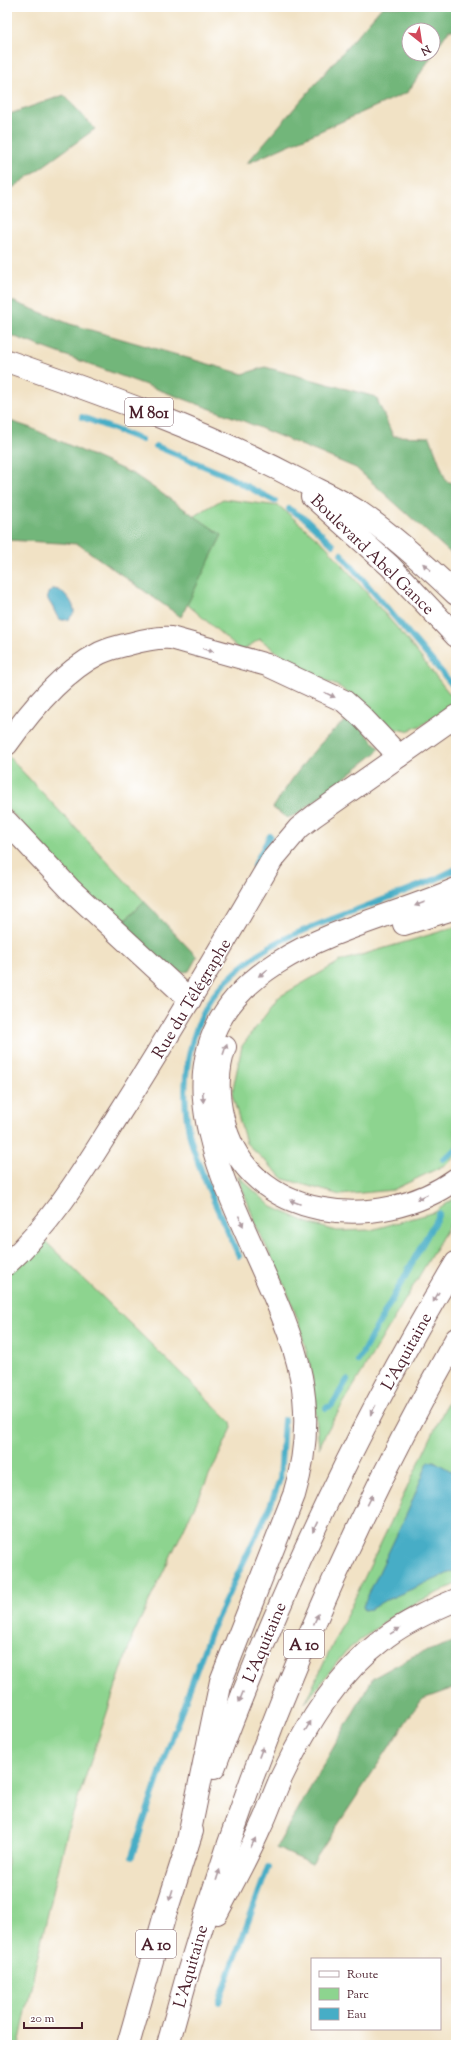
<svg xmlns="http://www.w3.org/2000/svg" width="463" height="2052" font-family="'Sorts Mill Goudy',serif">
	<rect width="100%" height="100%" fill="#fff"/>
	<filter id="ink" filterUnits="userSpaceOnUse"><feTurbulence type="fractalNoise" baseFrequency=".025" numOctaves="2"/><feDisplacementMap in="SourceGraphic" scale="8" xChannelSelector="R" yChannelSelector="G"/><feConvolveMatrix kernelMatrix="1 2 1 2 8 2 1 2 1" color-interpolation-filters="sRGB"/></filter>
	<filter id="wash" filterUnits="userSpaceOnUse"><feTurbulence type="fractalNoise" baseFrequency=".012" numOctaves="4" result="noise"/><feDisplacementMap in="SourceGraphic" scale="16" xChannelSelector="R" yChannelSelector="G"/><feGaussianBlur stdDeviation="0.9" result="paint"/><feColorMatrix in="noise" values="0 0 0 0 0 0 0 0 0 0 0 0 0 0 0 0 0 1.4 0 .05"/><feComposite in="paint" operator="in"/></filter>
	<g filter="url(#wash)">
		<rect width="100%" height="100%" fill="#f1e2c5"/>
		<!-- green -->
		<g fill="#8dd48f" stroke="#6c7a5d">
			<path d="M223,499L279,506L326,546L404,636L456,702L422,725L407,731L395,729L383,722L340,687L302,671L260,639L241,651L187,604L194,516Z"/>
			<path d="M7,755L144,901L119,927L7,808Z"/>
			<path d="M456,927V1156L447,1164L393,1190L340,1195L284,1179L246,1143L232,1094L242,1046L279,997L341,961Z"/>
			<path d="M238,1176L272,1207L311,1224L337,1231L371,1230L435,1212L456,1197V1214L327,1431L319,1448L312,1373L298,1320L285,1286L256,1225Z"/>
			<path d="M44,1240L231,1422L232,1428L133,1635L69,1826L37,1959L19,2045H7V1270Z"/>
			<path d="M452,1393L456,1427V1584L397,1612L346,1651L305,1703Z"/>
		</g>
		<!-- forest -->
		<g fill="#72b67a" stroke="#5e6a52">
			<path d="M382,7H456V30H449L433,53V30H409V54H433L408,92L246,164Z"/>
			<path d="M64,95L95,129L7,192V115Z"/>
			<path d="M7,299L70,324L243,374L265,367L376,397L393,436L430,437L446,481L456,484V558L356,468L241,420L7,334Z"/>
			<path d="M7,420L31,428L135,475L222,535L181,617L78,544L7,540Z"/>
			<path d="M351,717L379,748L376,753L298,814L287,818L273,808C292,778 321,736 351,717Z"/>
			<path d="M144,901L197,957L189,971C171,978 133,938 119,927Z"/>
			<path d="M456,1641V1687L423,1699L413,1711L312,1864L276,1848L373,1678L413,1656Z"/>
		</g>
		<!-- water -->
		<g fill="#47adc6" stroke="#486678">
			<path d="M52,589C63,588 75,603 74,613L69,619C58,623 57,616 53,608C50,602 46,600 48,593Z"/>
			<path d="M434,1461L456,1474V1570L382,1602L371,1609L364,1610L363,1606L408,1511L428,1462Z"/>
		</g>
		<g fill="none" stroke-linecap="round" stroke-linejoin="round">
			<!-- stream -->
			<g stroke="#47adc6" stroke-width="6">
				<path d="M82,417L142,440"/>
				<path d="M156,446L225,475L275,501"/>
				<path d="M289,509L306,519L333,545"/>
				<path d="M341,554L456,689"/>
				<path d="M254,866L270,836"/>
				<path d="M443,1159L456,1150"/>
				<path d="M239,1256C223,1221 205,1185 193,1148C179,1101 184,1048 207,1005C217,987 249,959 266,949C286,936 310,928 332,919C367,906 401,893 436,879L456,869"/>
				<path d="M358,1361L439,1214"/>
				<path d="M326,1408L332,1405L347,1380"/>
				<path d="M132,1856L174,1732L210,1633L270,1506L280,1479L284,1420"/>
				<path d="M219,2002L268,1867"/>
			</g>
		</g>
	</g>
	<g filter="url(#ink)">
		<g fill="none" stroke-linecap="round" stroke-linejoin="round">
			<defs>
				<g id="minor">
					<path d="M7,744C31,710 62,672 100,653C109,649 120,646 129,644C143,640 157,637 171,638L267,665L329,694L344,701L361,716L399,756"/>
					<path d="M7,822L70,889L190,1000"/>
					<path d="M7,1264C54,1221 85,1168 119,1114C172,1031 222,946 272,860L299,828L314,816L456,716"/>
				</g>
				<g id="major">
					<path d="M7,361C107,396 207,431 301,481C320,491 341,500 359,512C394,536 426,565 456,594"/>
					<path d="M312,496L390,566L456,636"/>
				</g>
				<g id="highway">
					<path d="M404,924L456,908"/>
					<path d="M225,1047C217,1069 217,1096 223,1119C247,1223 381,1234 456,1179"/>
					<path d="M214,1768C280,1593 359,1423 456,1263"/>
					<path d="M187,1845L221,1681L294,1495C306,1455 309,1418 301,1377C276,1244 110,1070 277,963C330,929 398,914 456,889"/>
					<path d="M217,1913C232,1884 248,1856 261,1826C269,1810 274,1792 282,1776C308,1722 338,1673 386,1637C407,1621 432,1610 456,1600"/>
					<path d="M128,2045L164,1918L192,1831"/>
					<path d="M168,2045C233,1798 330,1562 456,1339"/>
				</g>
			</defs>
			<!-- minor casing -->
			<use href="#minor" stroke="#846361" stroke-width="24"/>
			<!-- major casing -->
			<use href="#major" stroke="#846361" stroke-width="24"/>
			<!-- highway casing -->
			<use href="#highway" stroke="#846361" stroke-width="24"/>
			<!-- minor -->
			<use href="#minor" stroke="#fff" stroke-width="22"/>
			<!-- major -->
			<use href="#major" stroke="#fff" stroke-width="22"/>
			<!-- highway -->
			<use href="#highway" stroke="#fff" stroke-width="22"/>
		</g>
		<!-- one-way arrows -->
		<defs><path id="oneway-solid" d="M-6-.8H1V-3.2L6.5 0L1 3.2V.8H-6Z"/></defs>
		<g fill="#ae9aa0">
			<use href="#oneway-solid" transform="translate(427 567) rotate(-139)"/>
			<use href="#oneway-solid" transform="translate(208 650) rotate(16)"/>
			<use href="#oneway-solid" transform="translate(330 695) rotate(26)"/>
			<use href="#oneway-solid" transform="translate(420 904) rotate(159)"/>
			<use href="#oneway-solid" transform="translate(263 973) rotate(144)"/>
			<use href="#oneway-solid" transform="translate(225 1049) rotate(-71)"/>
			<use href="#oneway-solid" transform="translate(203 1097) rotate(87)"/>
			<use href="#oneway-solid" transform="translate(422 1197) rotate(156)"/>
			<use href="#oneway-solid" transform="translate(295 1202) rotate(-159)"/>
			<use href="#oneway-solid" transform="translate(241 1221) rotate(66)"/>
			<use href="#oneway-solid" transform="translate(436 1297) rotate(120)"/>
			<use href="#oneway-solid" transform="translate(373 1410) rotate(118)"/>
			<use href="#oneway-solid" transform="translate(370 1500) rotate(-63)"/>
			<use href="#oneway-solid" transform="translate(315 1527) rotate(115)"/>
			<use href="#oneway-solid" transform="translate(316 1619) rotate(-66)"/>
			<use href="#oneway-solid" transform="translate(395 1631) rotate(-31)"/>
			<use href="#oneway-solid" transform="translate(241 1697) rotate(112)"/>
			<use href="#oneway-solid" transform="translate(308 1726) rotate(-59)"/>
			<use href="#oneway-solid" transform="translate(261 1752) rotate(-69)"/>
			<use href="#oneway-solid" transform="translate(253 1843) rotate(-63)"/>
			<use href="#oneway-solid" transform="translate(218 1875) rotate(-72)"/>
			<use href="#oneway-solid" transform="translate(171 1895) rotate(108)"/>
		</g>
	</g>
	<g text-anchor="middle" stroke-width="3" stroke-linejoin="round" paint-order="stroke">
		<!-- shield labels -->
		<g fill="#fff" stroke="#80626b" stroke-width="1">
			<rect x="125" y="398" width="48" height="28" rx="3"/>
			<rect x="284" y="1630" width="40" height="28" rx="3"/>
			<rect x="136" y="1930" width="40" height="28" rx="3"/>
		</g>
		<g font-size="16" font-weight="bold" fill="#4a1f2b">
			<text x="149" y="418">M 801</text>
			<text x="304" y="1650">A 10</text>
			<text x="156" y="1950">A 10</text>
		</g>
		<!-- street labels -->
		<g font-size="17" fill="#4a1f2b" stroke="#fff">
			<text transform="translate(373 554) rotate(44)" y="6">Boulevard Abel Gance</text>
			<text transform="translate(191 998) rotate(-59)" y="6">Rue du Télégraphe</text>
			<text transform="translate(406 1351) rotate(-61)" y="6">L'Aquitaine</text>
			<text transform="translate(264 1642) rotate(-67)" y="6">L'Aquitaine</text>
			<text transform="translate(190 1966) rotate(-74)" y="6">L'Aquitaine</text>
		</g>
	</g>
	<!-- margin -->
	<rect width="463" height="2052" fill="none" stroke="#fff" stroke-width="24"/>
	<!-- legend -->
	<rect x="311" y="1958" width="130" height="72" fill="#ffffff" stroke="#b7a5aa"/>
	<rect x="319" y="1971" width="20" height="6" fill="#ffffff" stroke="#b7a5aa"/>
	<text x="347" y="1978" font-size="12" fill="#4a1f2b">Route</text>
	<rect x="319" y="1988" width="20" height="12" fill="#8dd48f" stroke="#b7a5aa"/>
	<text x="347" y="1998" font-size="12" fill="#4a1f2b">Parc</text>
	<rect x="319" y="2008" width="20" height="12" fill="#47adc6" stroke="#b7a5aa"/>
	<text x="347" y="2018" font-size="12" fill="#4a1f2b">Eau</text>
	<!-- north arrow -->
	<g transform="translate(421 42) rotate(150)"><circle r="19" fill="#ffffff" stroke="#b7a5aa"/>
	<path d="M0-3L7 15L0 10L-7 15Z" fill="#d1495b"/>
	<text y="-6" font-size="11" font-weight="bold" text-anchor="middle" fill="#4a1f2b">N</text>
	</g>
	<!-- scale -->
	<path d="M24 2022v6h58v-6" fill="none" stroke="#4a1f2b" stroke-width="2"/>
	<text x="30" y="2022" font-size="12" fill="#4a1f2b" stroke="#ffffff" stroke-width="3" paint-order="stroke">20 m</text>
</svg>
